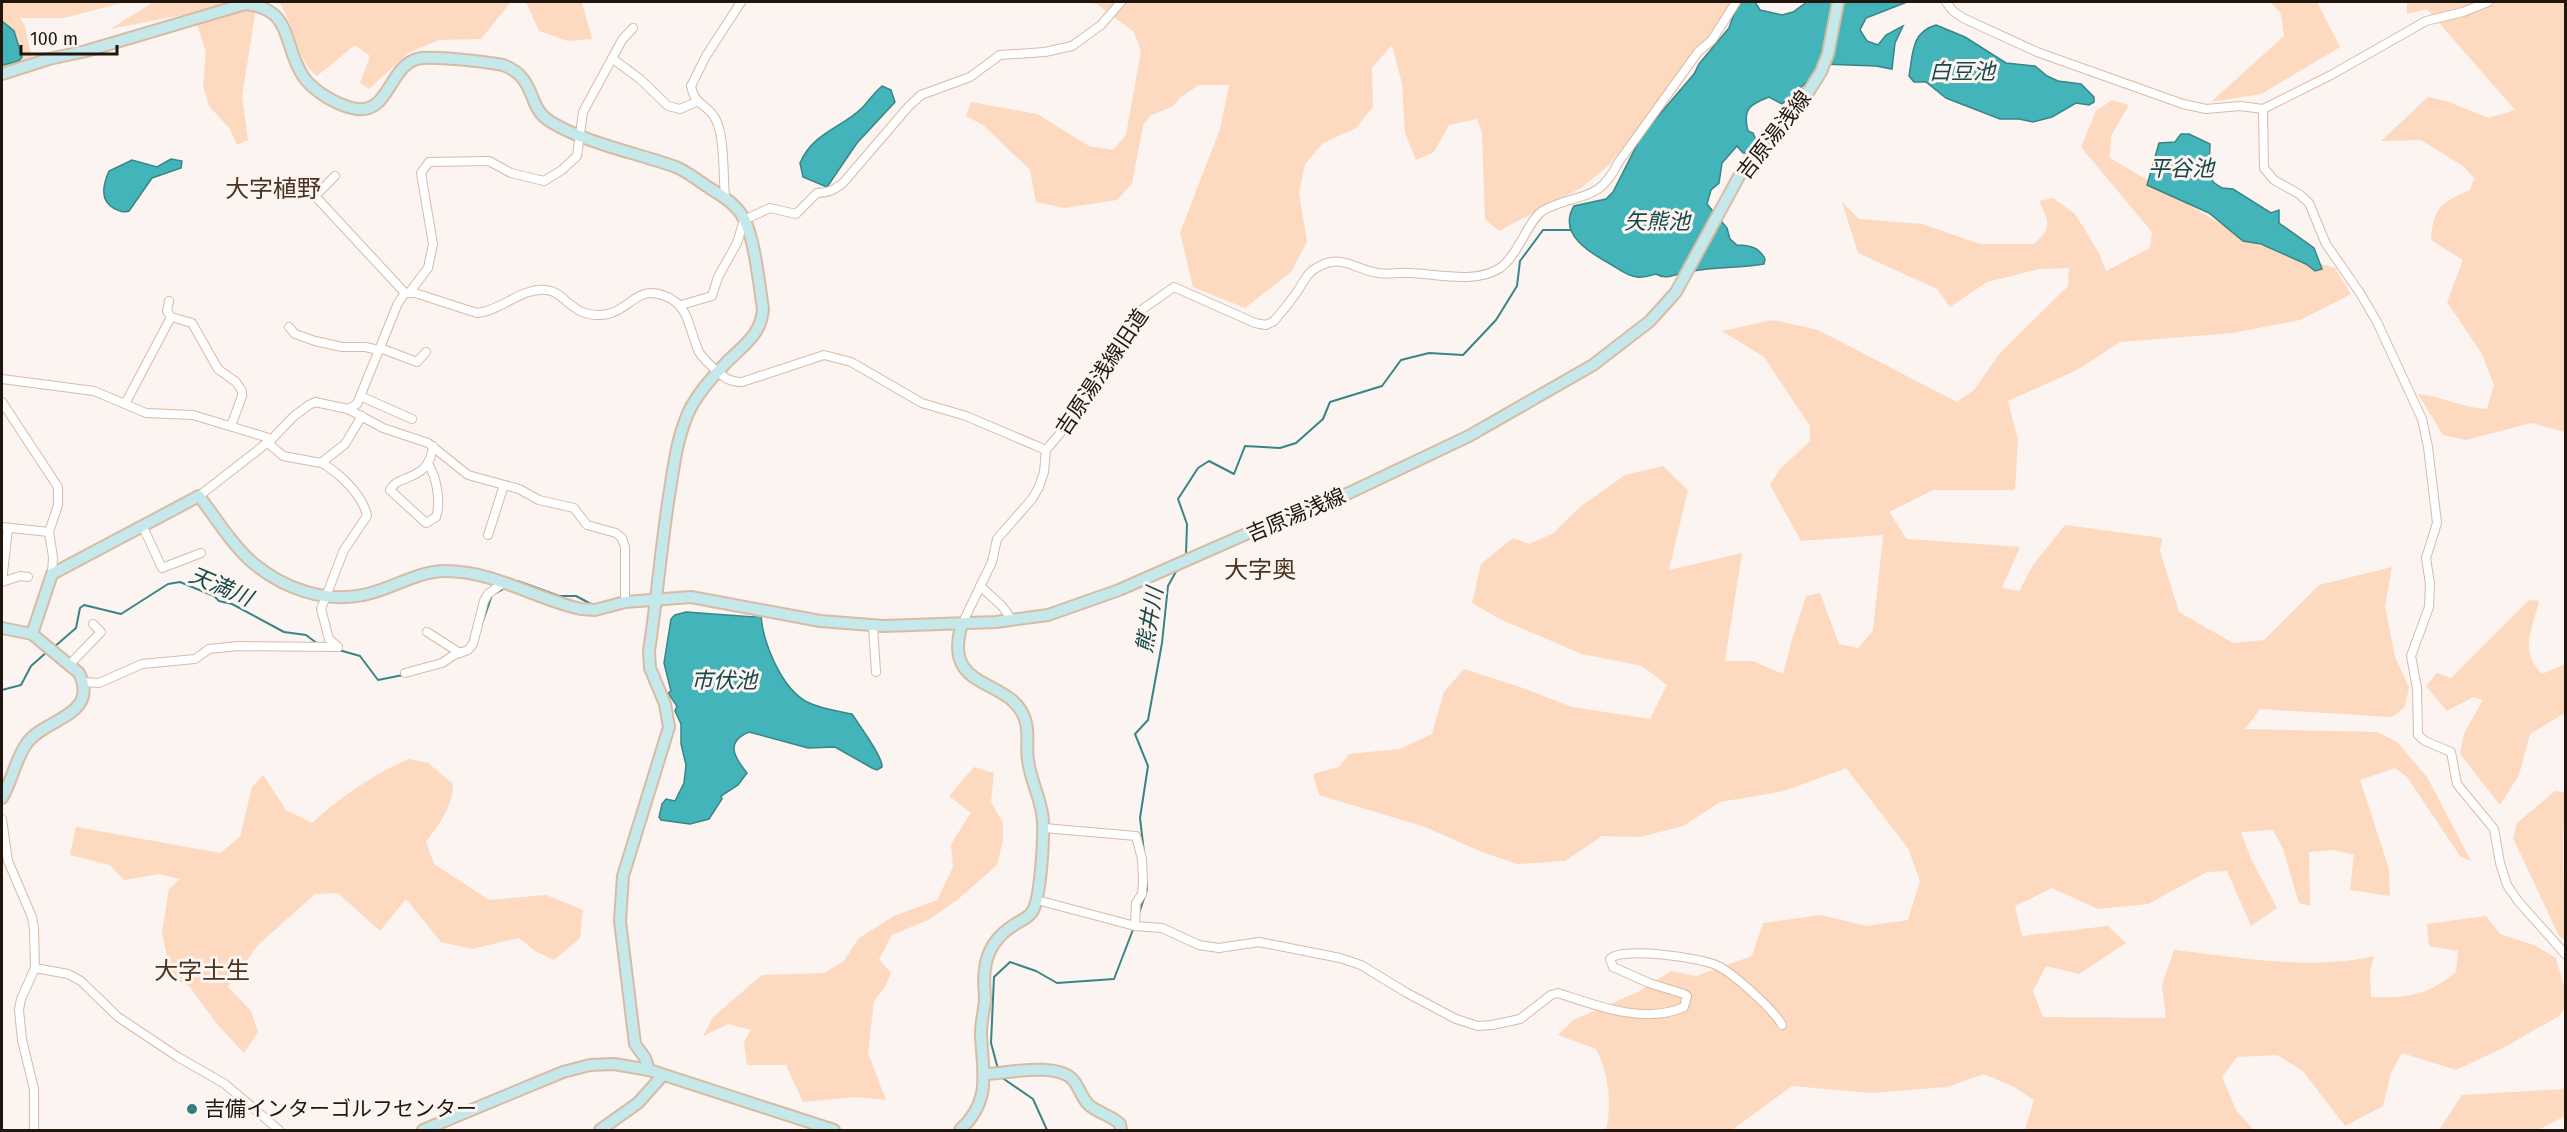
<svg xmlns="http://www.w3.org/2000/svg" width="2567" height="1132" font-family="'Fira Sans','Noto Sans JP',sans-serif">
	<rect width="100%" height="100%" fill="#fbf4f0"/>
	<!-- green -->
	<g fill="#fcd9bf">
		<path d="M2,2H125L64,18H20L25,26L32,59L2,70Z"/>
		<path d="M154,2H257L242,97L248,140L237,145L230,129L209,106L203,86L206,52L193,13L110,29Z"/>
		<path d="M279,2H511L481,39L439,40L408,53L369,89L360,83L370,56L355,45L317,76C296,60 294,24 279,2Z"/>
		<path d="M526,2H582L592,39L568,41L539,31Z"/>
		<path d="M1087,2H1733L1725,20L1608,166L1581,188L1499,231L1485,219L1482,133L1477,119L1449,125L1434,152L1416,160L1405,133L1402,84L1392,45L1372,68L1373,107L1356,128L1323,143L1305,164L1299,193L1307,242L1291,272L1245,308L1193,287L1180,233L1220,129L1229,85H1199L1181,97L1172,107L1151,115L1143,125L1132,184L1117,200L1064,208L1036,202L1030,170L983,125L966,116L971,102L1037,114L1089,146L1113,150L1126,135L1141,51L1134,32L1097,4Z"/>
		<path d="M2271,2H2317L2340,47L2261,94L2211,102L2284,36L2281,14Z"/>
		<path d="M2407,2H2565V432L2531,423L2466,440L2443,435L2418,394C2444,397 2460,407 2487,409L2494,385L2482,354L2447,302L2463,260L2431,240C2433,208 2441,202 2470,190L2474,178L2463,166L2421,140L2381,141L2428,97L2449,102L2488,118L2515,110L2427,9L2407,14Z"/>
		<path d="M2112,100L2129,105L2111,136L2110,158L2253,243L2335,268L2351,294L2300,320L2232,333L2120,342L2077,370L2008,401L2018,440L2015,490H1933L1889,512L1907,539L2020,547L2002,588L2019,591L2033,565L2065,525L2162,538L2160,551L2179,612L2233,643L2264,640L2319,585L2392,567L2385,606L2395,657L2409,687L2405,707L2392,717L2260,709L2245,729L2377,732L2397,742L2427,777L2471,861L2460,856L2407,777L2395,768L2360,780L2389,869L2390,896L2350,890L2354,855L2333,850L2309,852L2310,906L2299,903L2283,849L2273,830L2241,832L2251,859L2277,908L2251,926L2227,871L2207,872L2148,904L2098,909L2052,888L2015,906L2022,936L2108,926L2126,943L2079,974L2046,966L2033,991L2043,1017L2166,1018L2162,985L2174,950C2236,957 2314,971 2374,956L2370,972L2371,997C2409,998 2426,996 2456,972L2458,951L2429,946L2427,924L2486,916L2500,934L2534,945L2556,958L2565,990V1008L2559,1016L2505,1047L2456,1070L2402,1053L2391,1073L2383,1106L2345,1126L2302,1070L2277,1055L2237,1057L2222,1077L2236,1110L2254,1130H2025L2034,1100L2014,1087L1984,1074L1947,1087L1871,1093L1792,1086L1732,1130H1606C1612,1103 1609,1075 1596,1049L1558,1035L1573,1020L1638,992L1671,971L1696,976L1752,956L1763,923L1821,915L1866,926L1908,920L1920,881L1908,848L1846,768L1784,791L1720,802L1683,826L1640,837L1602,836L1565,861L1517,864L1482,852L1425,827L1319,795L1313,774L1339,767L1349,754L1400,749L1432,734L1444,692L1464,669L1520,687L1572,707L1650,719L1667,685L1642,666L1582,654L1500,619L1472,603L1481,564L1513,538L1529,544L1552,534L1580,507L1625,475L1663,466L1688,490L1669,570L1742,553L1725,661H1753L1783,674L1791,643L1806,596L1820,593L1839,644L1858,648L1873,631L1883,535L1801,541L1770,485L1780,469L1810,441V426L1764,357L1722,331L1773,320L1818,330L1957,402L1974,390L2000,353L2068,286L2069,268L2039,269L1987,282L1950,307L1937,289L1858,253L1842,202L1859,219L1922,224L1980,244H2034C2052,227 2050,223 2039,201L2053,198L2075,214L2098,251L2106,271L2150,248L2152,232L2081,147L2096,111Z"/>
		<path d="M2529,600L2539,601C2533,628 2518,651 2542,674L2565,664V713L2530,734L2519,775L2500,805L2460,754L2464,733L2483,700L2473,697L2447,711L2426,686L2437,673L2451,678Z"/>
		<path d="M409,759L428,763L453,784C452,808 440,823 426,842L434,864L489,900L546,895L583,910L580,938L554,960L535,951L519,938L472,949L441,942L406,899L380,931L338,893L315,894L258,945L228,987L251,1011L258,1032L244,1053L217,1024L189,986L171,977L162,932L169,889L180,879L159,874L124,880L110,865L70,855L76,827L220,853L240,837L252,787L263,775L286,810L312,823C342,796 372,775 409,759Z"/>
		<path d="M974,767L994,773L991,802L1003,823V840L997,865L956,901L928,920L892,935L879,959L891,973L885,987L874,1001L868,1053L886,1100L855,1097L803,1102L786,1065H747L744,1042L751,1030L728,1024L703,1036L713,1017L762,975L824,973L843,962L859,938L894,916L937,900L953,867L951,844L971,813L949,796Z"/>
		<path d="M2555,791L2565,792L2563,848L2565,940L2559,936L2513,838L2517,823Z"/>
		<path d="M2565,1089V1116L2538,1130H2439L2462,1095Z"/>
	</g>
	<!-- water -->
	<g fill="#43b5ba" stroke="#398586" stroke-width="1.5">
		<path d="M1738,2H1755L1760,10L1782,15L1793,12L1807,2H1907L1866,18L1860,30L1867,41L1878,45L1886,35L1903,26L1895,43L1892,69L1876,66L1822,64L1808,81L1782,104L1769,97C1751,104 1742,108 1748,131L1753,133L1756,140L1747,153H1743L1737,146L1722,163L1719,183L1711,190L1707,204L1727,228L1730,239L1737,245C1749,245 1759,247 1765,259L1764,264C1737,269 1710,266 1683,273C1672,275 1666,280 1656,274C1649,276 1644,278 1637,277C1627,276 1620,270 1612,265C1590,253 1557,234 1574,206L1606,199L1613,192L1642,135L1694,74L1699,64L1729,28Z"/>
		<path d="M2,21L14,31L22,57L19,61L3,65H2Z"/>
		<path d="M1936,25L1965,37L2006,63L2035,66L2047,76L2058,81L2081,84L2094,97V102L2089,105L2076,103L2052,117L2033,122L2019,119H2000L1946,98L1926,82H1914L1909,76C1913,54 1911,32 1936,25Z"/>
		<path d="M882,86L891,90L895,102L857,143L827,187L803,177L800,163C813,132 844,127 863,107C870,99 874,93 882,86Z"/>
		<path d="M2181,134H2189L2210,144L2209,166L2213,182L2222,188L2233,189L2271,213L2279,210V223L2314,248L2322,269L2315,271L2306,264L2261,244L2243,241L2209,213L2147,185L2159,143L2175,142Z"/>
		<path d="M171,159L182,161L181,168L152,178L129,211C123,213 120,211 115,209C99,201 103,185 109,171L132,160L157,167Z"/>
		<path d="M686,612L754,617L756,613L761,614C762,641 781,688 807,702C821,709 837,711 852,714C859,725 883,757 882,767L877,770L872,768L835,747L808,748L749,732C725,742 734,757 747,773L738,785L721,796L722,799L709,819L690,824L661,820L659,817L662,804L666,799L675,801L684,783L686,765L681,744V724L675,711L677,706L668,693L671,691L664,663L671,619L675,615Z"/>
	</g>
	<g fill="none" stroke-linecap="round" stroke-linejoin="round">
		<!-- stream -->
		<g stroke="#398586" stroke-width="2">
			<path d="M1186,555L1187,524L1178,499L1198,468L1209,461L1234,474L1245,446L1280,448L1296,443L1323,419L1330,402L1382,386L1401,360L1429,353L1463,355L1496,320L1517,286L1520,261L1543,230H1571"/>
			<path d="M518,581L559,596H576L593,605"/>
			<path d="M483,621L492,595L505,588"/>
			<path d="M53,648L76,628L80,608L84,605L121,614L168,584L180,582L214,596L219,601L232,604L284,632L306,635L318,644"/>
			<path d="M339,650L360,656L378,680L403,675"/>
			<path d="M2,690L21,685L31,666L48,651"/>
			<path d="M1144,852L1140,818L1148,766L1135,734L1148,720L1162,643L1168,586L1178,568"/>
			<path d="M1139,913L1147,890V881"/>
			<path d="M998,1069L991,1043L994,977L1010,962L1036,971L1057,983L1114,979L1134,927"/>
			<path d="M1001,1077L1033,1099L1047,1130"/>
		</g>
		<defs>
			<g id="street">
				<path d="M1946,2L1953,11L1963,18L2037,52L2183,104L2206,109L2240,106L2263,109L2331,75L2426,21L2463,12L2488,2"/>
				<path d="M613,59L640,79L668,106L680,109L696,102"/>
				<path d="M2263,109L2264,168L2274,180L2299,194L2309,203L2326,244L2360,293L2377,322L2422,419L2428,447L2437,523L2426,558L2430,584L2429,607L2411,656L2417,688L2418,735L2425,741L2451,752L2457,784L2494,829L2500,863L2507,885L2518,901L2566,955"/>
				<path d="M335,176L315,196L405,293"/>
				<path d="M725,197C723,177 725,135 715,118C706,103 695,106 691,86L706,56L741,2"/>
				<path d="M409,293L428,268L433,244L421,173L429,162L489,161L511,173L544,181L562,170L577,156L583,112L622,40L633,28"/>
				<path d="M681,305L712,296L718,277L737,243L744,220L770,208L796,214L817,193C828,193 834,190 843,183L909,106L921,95L970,77L1000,55L1045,52L1072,46L1101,25L1121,2"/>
				<path d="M171,317L192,323L218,369L236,382L242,391V396L231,426"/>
				<path d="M289,327L295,334L315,341L342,347H365L379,350"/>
				<path d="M380,348L417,362L426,352"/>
				<path d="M2,379L94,391L146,413L193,415L272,439"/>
				<path d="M360,396L412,419"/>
				<path d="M2,402L58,487V505L49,532L53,557L52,574"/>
				<path d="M125,404L171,317L167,311L169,301"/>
				<path d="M348,409L357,404L398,303L405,293H415L477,313C501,311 522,287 546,290C566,291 572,321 608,314C632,308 637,285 665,296C690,305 689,331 699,352C704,360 711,366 718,372C726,379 731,382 742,382L824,355L851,362L922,403L966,416L1046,450"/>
				<path d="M267,442L283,456L321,463L345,444L362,416"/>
				<path d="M322,463C340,474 363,495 367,516L344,550L321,609L329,639L338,647"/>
				<path d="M428,464C437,477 441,503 436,517L426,523L390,490C398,473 429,483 433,446"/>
				<path d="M199,496L272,439L294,416L309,405L315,402L348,409L383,428L428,443L468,475L519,489L539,500L574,508L587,525L616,533L622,538L625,547V602"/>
				<path d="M2,527L49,532"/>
				<path d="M143,527L162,568L201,553"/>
				<path d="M8,528L2,582L20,576L28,577"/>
				<path d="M488,535L504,485"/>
				<path d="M980,586L1002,606L1012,620"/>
				<path d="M962,624L992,562L997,539L1032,499L1039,487L1044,472L1046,450L1062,431L1125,342L1137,313L1174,287L1255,323L1266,325L1274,321C1282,312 1290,302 1297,292C1302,285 1305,276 1313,270C1341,251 1352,269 1378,273C1388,275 1399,272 1410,273C1437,274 1476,284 1500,268C1518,256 1529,218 1544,210C1578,192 1598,204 1618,163L1698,52L1712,40L1736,2"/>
				<path d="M873,626L876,672"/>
				<path d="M427,632L460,653"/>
				<path d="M70,664L101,632L93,624"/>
				<path d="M405,673L442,663L454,655L468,650L473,644L484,601L488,594L504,582"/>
				<path d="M83,682L99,683L142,664L195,659L209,649L238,646L338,647"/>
				<path d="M2,819L8,861L32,917L34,929L35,968L21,999L19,1010L22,1040L34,1089V1130"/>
				<path d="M1044,828L1136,836L1142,859L1143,882L1142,894L1136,903L1135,926"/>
				<path d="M1037,900L1135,926L1162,928L1199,945L1219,948L1259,942L1340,958L1361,965L1407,993L1456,1019L1478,1026L1492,1025L1520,1019L1551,995L1558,993C1595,1005 1645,1025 1684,1007L1687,996L1684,994L1649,983L1613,967L1610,959C1621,946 1703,958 1718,966C1734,974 1774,1010 1782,1025"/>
				<path d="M35,968L68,974L81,981L118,1017L178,1057L225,1084L279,1130"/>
			</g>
			<g id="secondary">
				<path d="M2,74L49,59L86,51L245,4C294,9 282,44 303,76C312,90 335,104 352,108C389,118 388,67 417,59C432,55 486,62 503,65C538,78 526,108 551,122C585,143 637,153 676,167C688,172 700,182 711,189C724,197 737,205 744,219C755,240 759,284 763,309C761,336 742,346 725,364C713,376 700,391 691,407C677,435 674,465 669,496C661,547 657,599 649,651L650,668L665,704L669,727L623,876L620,921L635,1044L645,1058L649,1070"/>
				<path d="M2,628L32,634L79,673C100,716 45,718 27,743C15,760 12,781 2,798"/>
				<path d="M32,634L52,574L199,496C216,518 232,545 253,563C283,588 324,603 363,595C391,590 416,571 446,571C494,571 535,599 581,609L595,610L625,602L691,597L820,621L884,626L996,622L1048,615L1119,590L1278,520L1349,493L1469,436L1593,365L1650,321L1676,292L1743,169L1766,137L1807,94L1821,72L1828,54L1838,2"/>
				<path d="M986,1074C1008,1073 1057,1062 1073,1080C1079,1087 1082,1098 1088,1104C1097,1113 1111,1115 1120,1124L1121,1130"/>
				<path d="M423,1130L563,1072L590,1065L614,1064L649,1070L834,1130"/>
				<path d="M600,1130L638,1103L663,1075"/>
				<path d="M960,1130C993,1100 982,1070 981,1033C981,1022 984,1011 985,1001C985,990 983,979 985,969C987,950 998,935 1014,925C1020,921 1028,918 1032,912C1041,899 1045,829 1042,813C1039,795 1030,778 1028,760C1026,748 1029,735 1026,723C1015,675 940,695 962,624"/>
			</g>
		</defs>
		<!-- street casing -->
		<use href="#street" stroke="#d8bba5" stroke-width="10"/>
		<!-- secondary casing -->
		<use href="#secondary" stroke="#d8bba5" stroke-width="14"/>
		<!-- street -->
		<use href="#street" stroke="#fff" stroke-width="8"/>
		<!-- secondary -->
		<use href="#secondary" stroke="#c5e9eb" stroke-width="10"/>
	</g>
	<!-- markers -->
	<circle fill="#347d80" stroke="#fbf4f0" stroke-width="2" cx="192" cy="1109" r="6"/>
	<g text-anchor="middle" stroke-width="6" stroke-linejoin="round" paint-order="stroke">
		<!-- street labels -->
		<g font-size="21" fill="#21160e" stroke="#fbf4f0">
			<text transform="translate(1774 135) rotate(-52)" y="7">吉原湯浅線</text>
			<text transform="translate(1102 372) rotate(-56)" y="7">吉原湯浅線旧道</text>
			<text transform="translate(1296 515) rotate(-23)" y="7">吉原湯浅線</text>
		</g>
		<!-- poi labels -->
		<g font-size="21" fill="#21160e" stroke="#fbf4f0" text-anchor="start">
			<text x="204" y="1116">吉備インターゴルフセンター</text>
		</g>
		<!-- water labels -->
		<g font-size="22" font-style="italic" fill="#16484a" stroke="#fbf4f0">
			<text x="1962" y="79">白豆池</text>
			<text x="2181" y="176">平谷池</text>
			<text x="1657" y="229">矢熊池</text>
			<text transform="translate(221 586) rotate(23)" y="8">天満川</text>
			<text transform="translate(1149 620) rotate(-80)" y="8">熊井川</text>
			<text x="724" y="688">市伏池</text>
		</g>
		<!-- quarter labels -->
		<g font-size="24" fill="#4a3321" stroke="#fbf4f0">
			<text x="273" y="197">大字植野</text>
			<text x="1260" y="578">大字奥</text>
			<text x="202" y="979">大字土生</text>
		</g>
	</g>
	<!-- border -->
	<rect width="2567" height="1132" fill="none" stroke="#21160e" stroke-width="6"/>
	<!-- scale -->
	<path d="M21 45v9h96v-9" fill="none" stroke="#21160e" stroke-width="3"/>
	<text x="30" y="45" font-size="18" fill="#21160e" stroke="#fbf4f0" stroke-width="4.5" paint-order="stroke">100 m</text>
</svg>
